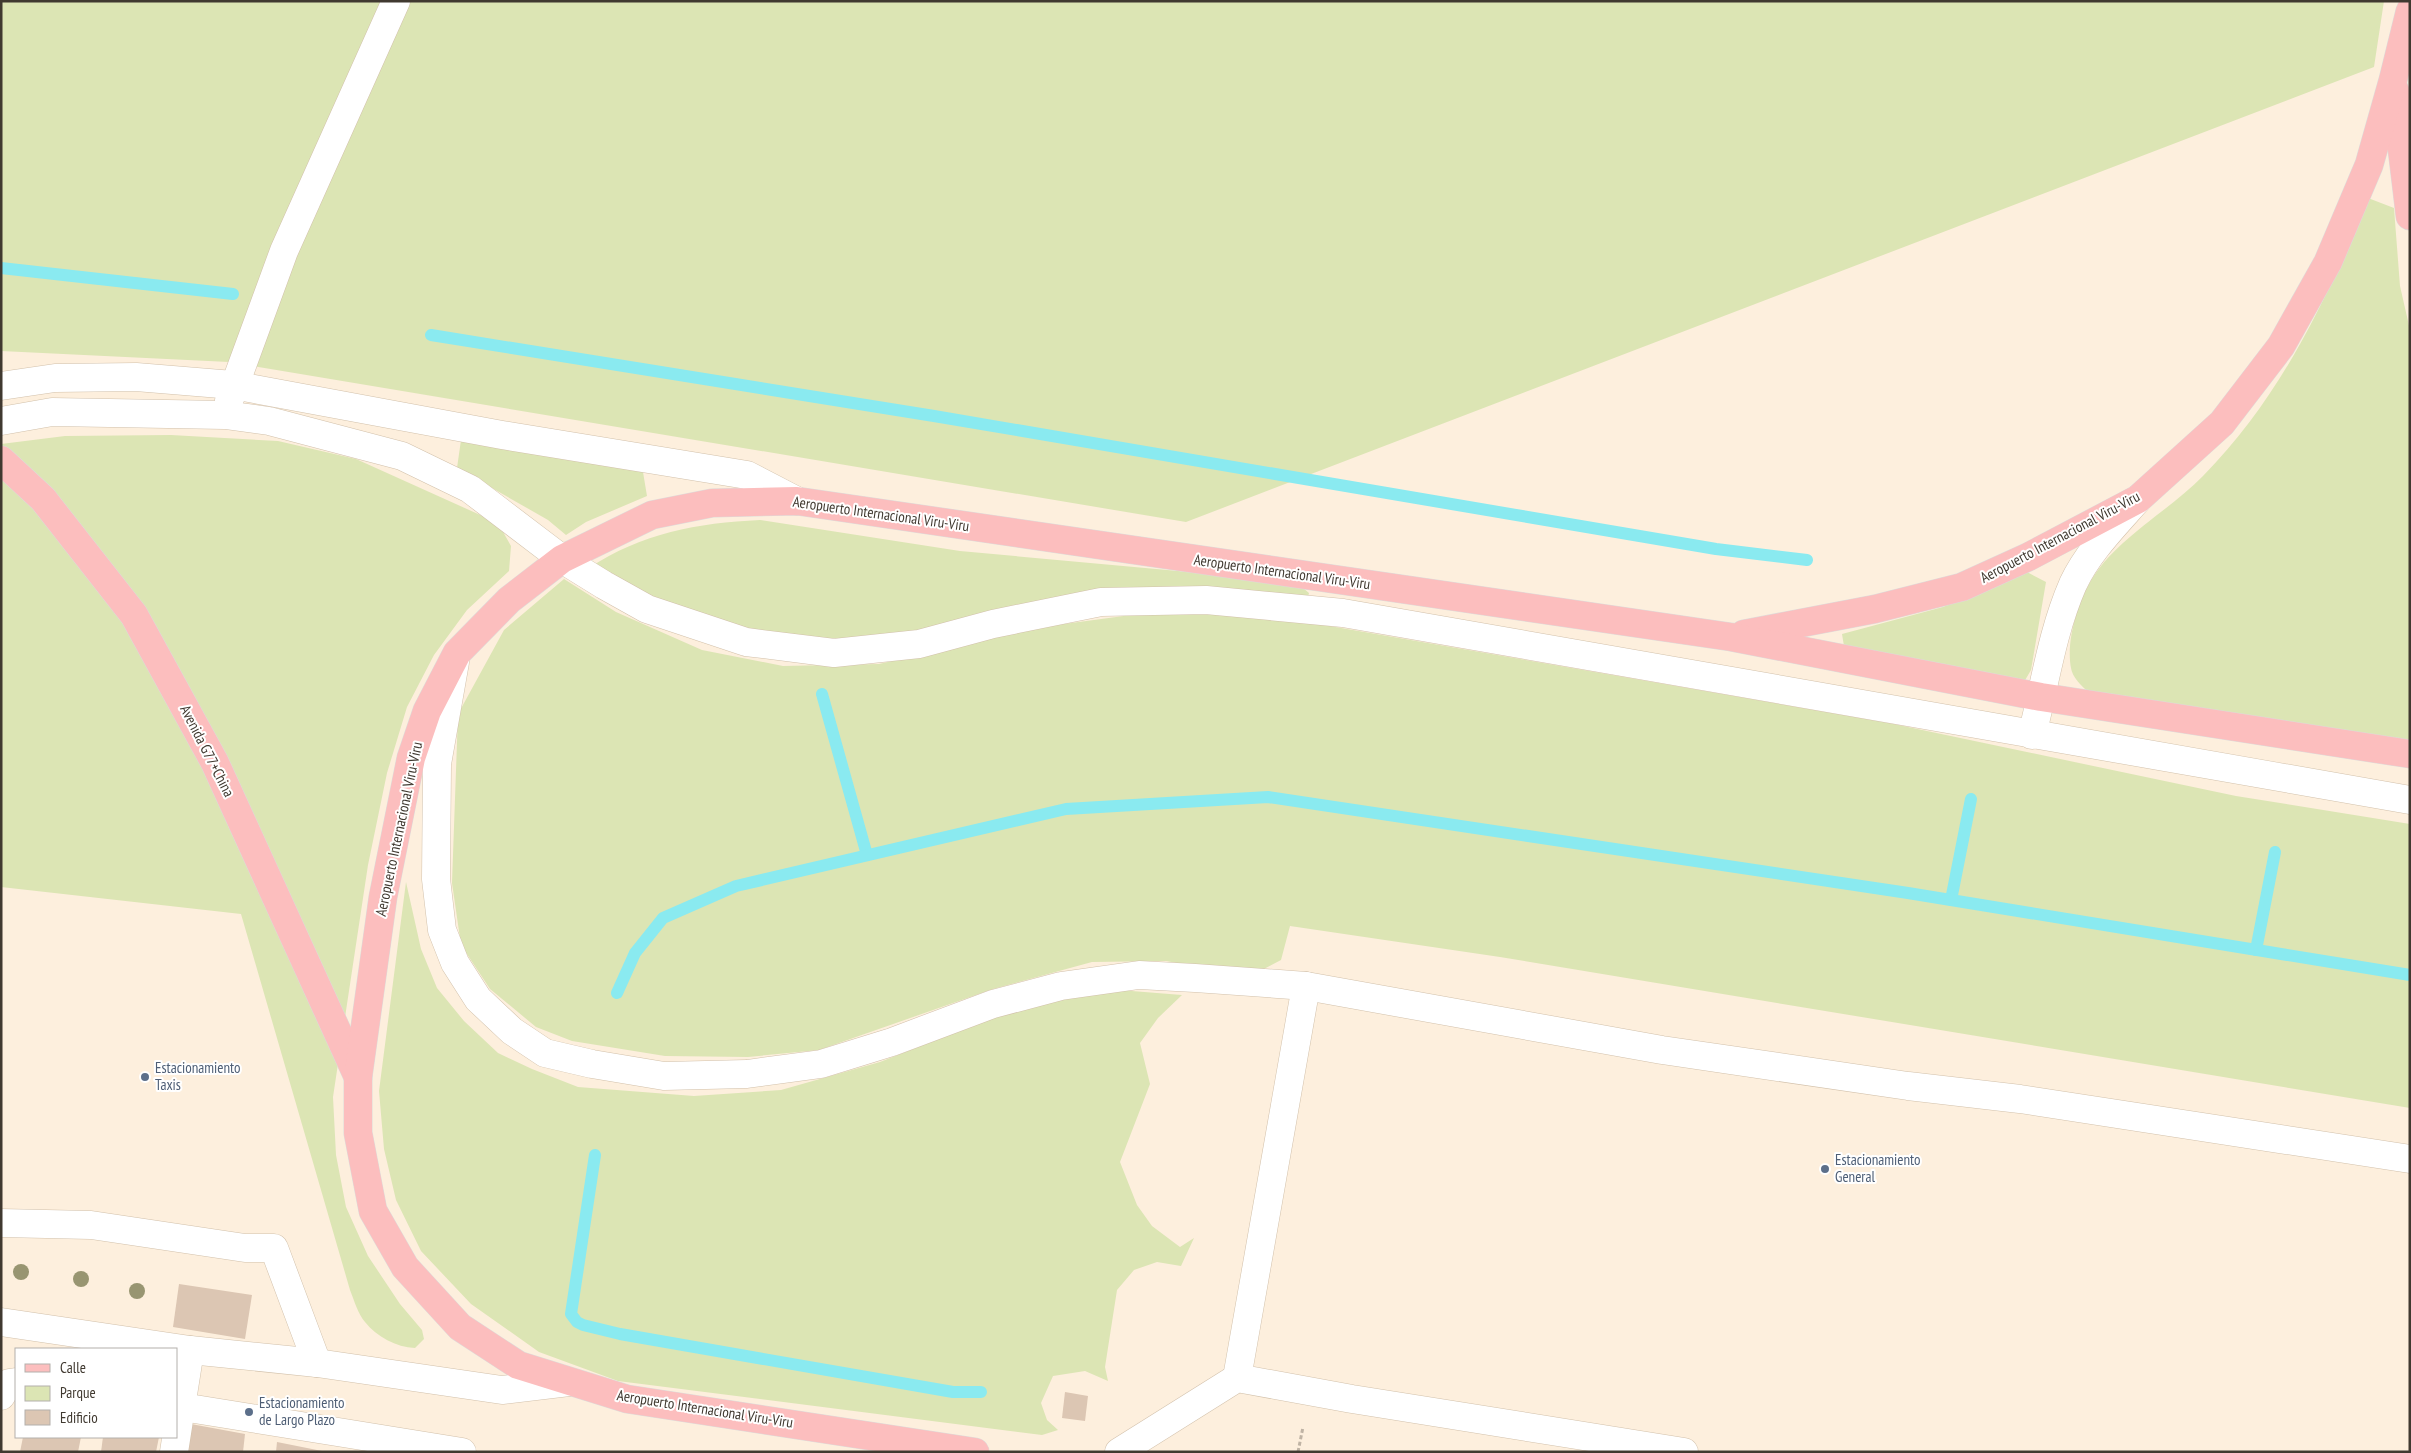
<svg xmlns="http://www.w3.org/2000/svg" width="2411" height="1453" font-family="'PT Sans Narrow',sans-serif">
	<rect width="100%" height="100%" fill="#fdefdd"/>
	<!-- green -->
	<g fill="#dce5b4">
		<path d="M1,1H2384L2374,67L1186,522L229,362L1,351Z"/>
		<path d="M2368,198L2394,208L2400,286L2410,330V743L2088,692C2082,686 2072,677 2071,668C2066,642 2077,606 2089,584C2113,540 2168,512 2203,476C2281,397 2327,299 2368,198Z"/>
		<path d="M171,435L278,441L356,459L498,523L511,546L509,571L467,610L434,655L407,707L387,773L368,865L333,1097L336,1155L346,1207L368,1256L400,1304L422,1330L424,1339L415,1348C396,1347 377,1337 365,1322C358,1314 354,1300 350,1290L241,914L1,887V444L65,436Z"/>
		<path d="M461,440L643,472L647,496L586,522L566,535L548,520L457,468Z"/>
		<path d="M760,520L960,551L1211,574L1303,588L1309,593L1308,597L1277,598L829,640C777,636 724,629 675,610C646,598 617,581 589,568C642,533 697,523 760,520Z"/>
		<path d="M2027,572L2046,582L2031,670L2024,682L1845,652L1842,634L1943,607Z"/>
		<path d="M564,579L616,612L702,650L783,666L879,664L1034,628L1161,611L1295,620L1889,723L2236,796L2410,824V1108L1500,957L1290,926L1281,960L1258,972L1204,968L1166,961L1092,962L993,989L819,1050L748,1057L665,1056L572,1041L536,1027L490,989L461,945L452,883L458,714L504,630Z"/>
		<path d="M406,882L421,949L437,988L464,1021L498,1053L532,1069L578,1087L694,1096L781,1090L880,1062L992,1018L1061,997L1119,990L1182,995L1158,1018L1140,1043L1150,1084L1120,1162L1137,1205L1152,1226L1180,1247L1194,1238L1181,1266L1157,1262L1134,1270L1117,1290L1105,1367L1108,1381L1085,1371L1053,1376L1041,1403L1047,1420L1058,1430L1042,1435L618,1381L539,1352L471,1304L421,1251L396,1200L384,1149L379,1091Z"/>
	</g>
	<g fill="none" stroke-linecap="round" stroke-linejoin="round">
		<!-- stream -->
		<g stroke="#8aeaf0" stroke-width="12">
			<path d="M1,268L233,294"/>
			<path d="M431,335L934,416L1716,549L1807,560"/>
			<path d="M822,694L867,855"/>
			<path d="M1951,900L1971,799"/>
			<path d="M2256,950L2275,852"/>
			<path d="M617,993L635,953L663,918L736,886L1066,809L1268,797L1908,893L2410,975"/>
			<path d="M595,1155L571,1314L577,1322L583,1325L620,1334L953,1392H981"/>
		</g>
	</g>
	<!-- building -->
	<g fill="#dcc6b3">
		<path d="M179,1284L252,1295L245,1339L173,1327Z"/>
		<path d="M1065,1392L1088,1396L1085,1421L1062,1418Z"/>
		<path d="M191,1424L245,1434L243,1452H187Z"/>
		<path d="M23,1437H81L78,1452H20Z"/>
		<path d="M103,1437H159L156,1452H101Z"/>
		<path d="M277,1442L322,1451V1452H276Z"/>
	</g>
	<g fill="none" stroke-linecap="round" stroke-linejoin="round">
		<defs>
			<g id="minor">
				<path d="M1,386L55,378L136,377L233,385L502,435L747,475L797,501"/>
				<path d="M229,401L284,251L396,1"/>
				<path d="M1,421L52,412L225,415L269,421L402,456L470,489L562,559L604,585L647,609L746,642L834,653L919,644L993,624L1101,602L1206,600L1343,613L2410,800"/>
				<path d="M455,662L437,764L436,879L442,930L455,963L478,999L512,1031L545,1053L592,1064L664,1076L747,1074L821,1064L892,1042L993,1004L1061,986L1139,975L1195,978L1306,986L1662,1050L1908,1086L2020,1099L2410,1159"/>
				<path d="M2032,735C2045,684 2052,632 2073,584C2088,552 2115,525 2138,499"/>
				<path d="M1,1223L91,1225L245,1248H274L317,1363"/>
				<path d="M1,1322L190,1350L317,1363L502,1390L569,1382"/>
				<path d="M1237,1378L1306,986"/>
				<path d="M1,1396L9,1383L16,1382"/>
				<path d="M176,1406L462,1452"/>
				<path d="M174,1452L190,1350"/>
				<path d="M1119,1452L1237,1378L1352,1399L1684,1452"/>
			</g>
			<g id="major">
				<path d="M2395,91L2410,216"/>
				<path d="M1,460L43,499L134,615L215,763L358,1077"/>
				<path d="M1744,634L1875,609L1962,587L2028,557L2138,499L2222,423L2281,346L2328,262L2369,165L2393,80L2410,11"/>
				<path d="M975,1452L627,1399L518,1365L460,1327L405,1267L373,1211L358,1133V1077L383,897L411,758L427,711L457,653L509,600L562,559L652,515L712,503L797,501L1731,637L2041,697L2410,754"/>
			</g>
		</defs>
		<!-- minor casing -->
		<use href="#minor" stroke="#d2c1ab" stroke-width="29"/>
		<!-- major casing -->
		<use href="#major" stroke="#dddbda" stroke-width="29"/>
		<!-- path -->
		<path stroke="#bfb3a4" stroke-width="3" stroke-dasharray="4 2.5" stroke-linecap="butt" d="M1298,1452L1303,1427"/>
		<!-- minor -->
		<use href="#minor" stroke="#fff" stroke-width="28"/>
		<!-- major -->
		<use href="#major" stroke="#fcbebe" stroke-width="28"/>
	</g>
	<!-- trees -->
	<g fill="#989571">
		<circle cx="21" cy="1272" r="8"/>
		<circle cx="81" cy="1279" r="8"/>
		<circle cx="137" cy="1291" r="8"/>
	</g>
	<!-- markers -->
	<g fill="#5c6f8a" stroke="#fff" stroke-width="2">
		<circle cx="145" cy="1077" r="5"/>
		<circle cx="1825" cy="1169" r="5"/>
		<circle cx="249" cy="1412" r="5"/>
	</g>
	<g text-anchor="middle" stroke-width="4" stroke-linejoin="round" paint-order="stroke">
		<!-- street labels -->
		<g font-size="15" fill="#403930" stroke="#fff">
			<text transform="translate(881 514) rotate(8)" y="5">Aeropuerto Internacional Viru-Viru</text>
			<text transform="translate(2060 537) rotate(-28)" y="5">Aeropuerto Internacional Viru-Viru</text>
			<text transform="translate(1282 572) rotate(8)" y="5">Aeropuerto Internacional Viru-Viru</text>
			<text transform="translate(207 751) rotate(63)" y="5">Avenida G77+China</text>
			<text transform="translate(399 829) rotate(-78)" y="5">Aeropuerto Internacional Viru-Viru</text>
			<text transform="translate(705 1409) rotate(9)" y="5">Aeropuerto Internacional Viru-Viru</text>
		</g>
		<!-- service labels -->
		<g font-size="15" fill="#4e5e75" stroke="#fff" text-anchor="start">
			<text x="155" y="1073">Estacionamiento<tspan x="155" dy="17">Taxis</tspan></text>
			<text x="1835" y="1165">Estacionamiento<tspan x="1835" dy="17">General</tspan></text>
			<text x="259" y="1408">Estacionamiento<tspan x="259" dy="17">de Largo Plazo</tspan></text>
		</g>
	</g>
	<!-- border -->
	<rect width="2411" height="1453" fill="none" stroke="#403930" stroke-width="5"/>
	<!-- legend -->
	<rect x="15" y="1348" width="162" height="90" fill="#ffffff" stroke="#b3b0ac"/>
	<rect x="25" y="1364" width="25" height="8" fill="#fcbebe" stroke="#b3b0ac"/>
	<text x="60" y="1373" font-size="15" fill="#403930">Calle</text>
	<rect x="25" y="1386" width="25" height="15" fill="#dce5b4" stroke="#b3b0ac"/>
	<text x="60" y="1398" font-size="15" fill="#403930">Parque</text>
	<rect x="25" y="1410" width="25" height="15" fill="#dcc6b3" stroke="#b3b0ac"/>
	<text x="60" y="1423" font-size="15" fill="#403930">Edificio</text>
</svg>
